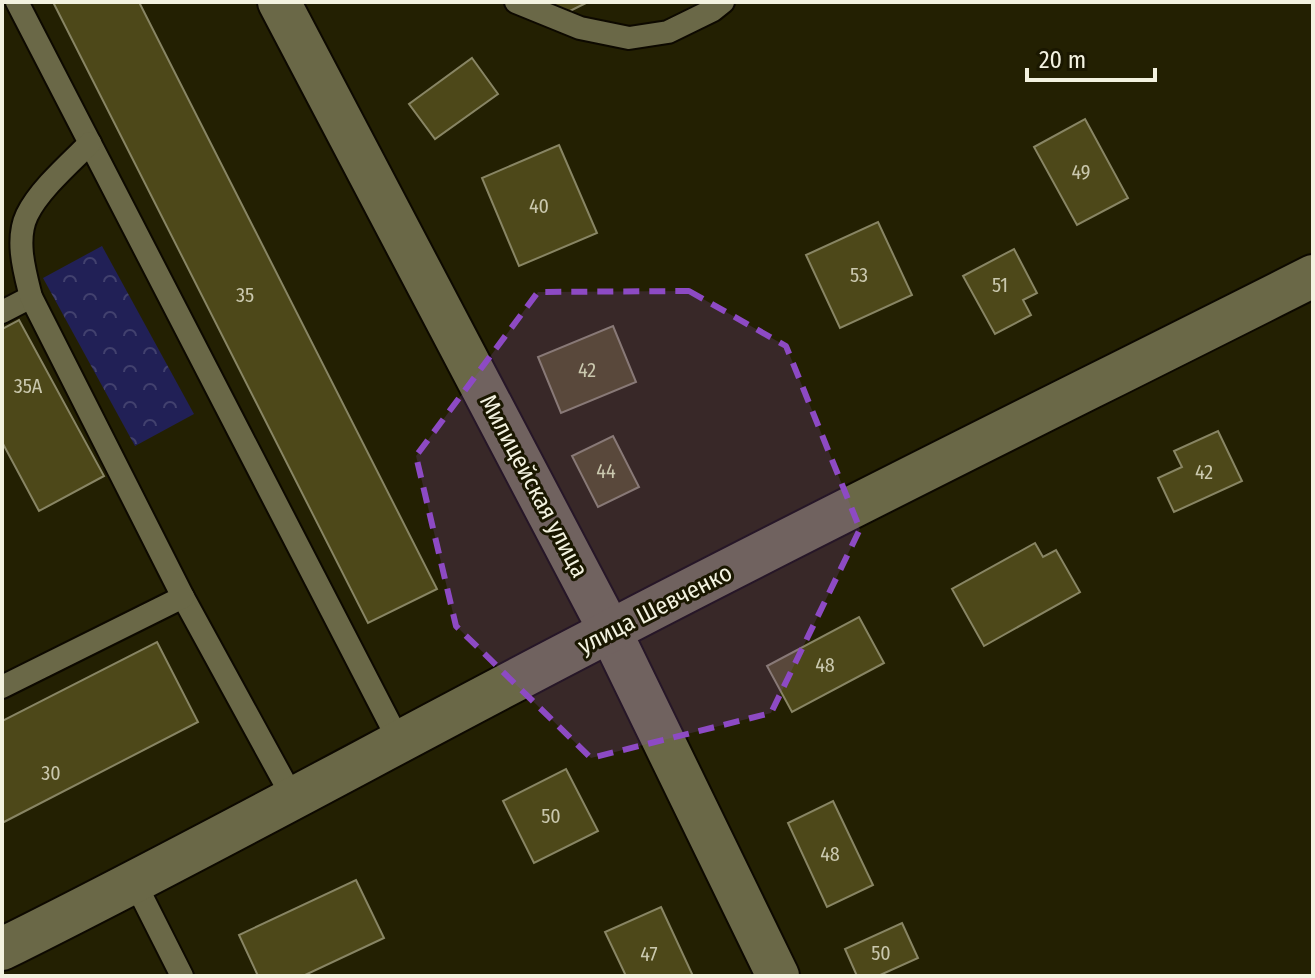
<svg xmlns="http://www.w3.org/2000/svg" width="1315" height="978" font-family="'Fira Sans Condensed',sans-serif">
	<defs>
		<pattern id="park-crowns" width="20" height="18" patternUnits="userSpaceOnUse" patternTransform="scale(2)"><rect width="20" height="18" fill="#212056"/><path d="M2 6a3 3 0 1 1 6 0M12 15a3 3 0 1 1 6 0" fill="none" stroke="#42416e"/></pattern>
	</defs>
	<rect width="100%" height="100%" fill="#232002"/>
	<!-- park -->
	<path fill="url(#park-crowns)" d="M102,246L194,414L135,446L43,278Z"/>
	<!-- building -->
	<g fill="#4d4819" stroke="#888564" stroke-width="2">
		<path d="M53,2H139L437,589L368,623Z"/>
		<path d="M548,2H588L556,18Z"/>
		<path d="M472,58L498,94L435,139L409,104Z"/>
		<path d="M1085,119L1128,198L1077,225L1034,147Z"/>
		<path d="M559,145L597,233L519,266L482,178Z"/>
		<path d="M878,222L912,295L840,328L806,255Z"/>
		<path d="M1014,249L1037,293L1023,300L1031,315L995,334L963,276Z"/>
		<path d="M19,320L104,476L39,511L2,442V329Z"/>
		<path d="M613,326L636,382L561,413L538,357Z"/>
		<path d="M1218,431L1242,481L1174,512L1158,478L1182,467L1174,451Z"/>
		<path d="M613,436L639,487L598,507L572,456Z"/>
		<path d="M1035,543L1043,557L1056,550L1080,592L984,646L952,589Z"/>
		<path d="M859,617L884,663L792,712L767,666Z"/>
		<path d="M157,642L198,722L2,823V721Z"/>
		<path d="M566,769L598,831L534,863L503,801Z"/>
		<path d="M833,801L873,885L827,907L788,823Z"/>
		<path d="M356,880L384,938L303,976H258L239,935Z"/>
		<path d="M661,907L693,976H626L605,932Z"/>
		<path d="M902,923L918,958L878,976H857L845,949Z"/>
	</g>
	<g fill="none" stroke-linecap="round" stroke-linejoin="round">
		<defs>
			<g id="lane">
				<path d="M17,2L399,741"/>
				<path d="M516,2L580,28L629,38L668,32L713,10L723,2"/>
				<path d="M2,312L31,297"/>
				<path d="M183,597L293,798"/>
				<path d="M2,687L183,597L31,297C25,273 15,240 27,215C39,190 70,163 90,143"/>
				<path d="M135,883L182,976"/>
			</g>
			<g id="street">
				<path d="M279,2L610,631L778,976"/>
				<path d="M2,949C208,847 408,735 612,630C844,509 1079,394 1313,276"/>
			</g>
		</defs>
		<!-- lane casing -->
		<use href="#lane" stroke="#0d0900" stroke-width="26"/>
		<!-- street casing -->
		<use href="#street" stroke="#0d0900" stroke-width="46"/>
		<!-- lane -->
		<use href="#lane" stroke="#6a6847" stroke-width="22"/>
		<!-- street -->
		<use href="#street" stroke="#6a6847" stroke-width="42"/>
	</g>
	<!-- marked area -->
	<path fill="#8d4ac4" fill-opacity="0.2" stroke="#8d4ac4" stroke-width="6" stroke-dasharray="16 10" stroke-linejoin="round" d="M689,291L786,346L860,529L771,713L591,758L456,626L416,456L538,292Z"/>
	<g text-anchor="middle" stroke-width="6" stroke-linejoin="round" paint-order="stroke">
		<!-- number labels -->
		<g font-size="20" fill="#cac8ae">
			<text x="1081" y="179">49</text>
			<text x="539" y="213">40</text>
			<text x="859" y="282">53</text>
			<text x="1000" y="292">51</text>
			<text x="245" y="302">35</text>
			<text x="587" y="377">42</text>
			<text x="28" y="393">35А</text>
			<text x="606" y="478">44</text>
			<text x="1204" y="479">42</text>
			<text x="825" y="672">48</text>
			<text x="51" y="780">30</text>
			<text x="551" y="823">50</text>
			<text x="830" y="861">48</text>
			<text x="881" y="960">50</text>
			<text x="649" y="961">47</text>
		</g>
		<!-- street labels -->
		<g font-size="24" fill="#f3f2e0" stroke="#1a1700">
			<text transform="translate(534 486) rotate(62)" y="8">Милицейская улица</text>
			<text transform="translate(655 609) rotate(-27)" y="8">улица Шевченко</text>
		</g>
	</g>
	<!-- border -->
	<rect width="1315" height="978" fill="none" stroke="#f3f2e0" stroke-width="8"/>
	<!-- scale -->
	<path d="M1027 68v12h128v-12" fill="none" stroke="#f3f2e0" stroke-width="4"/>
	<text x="1039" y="68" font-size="24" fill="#f3f2e0" stroke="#1a1700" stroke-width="6" paint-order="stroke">20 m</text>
</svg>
